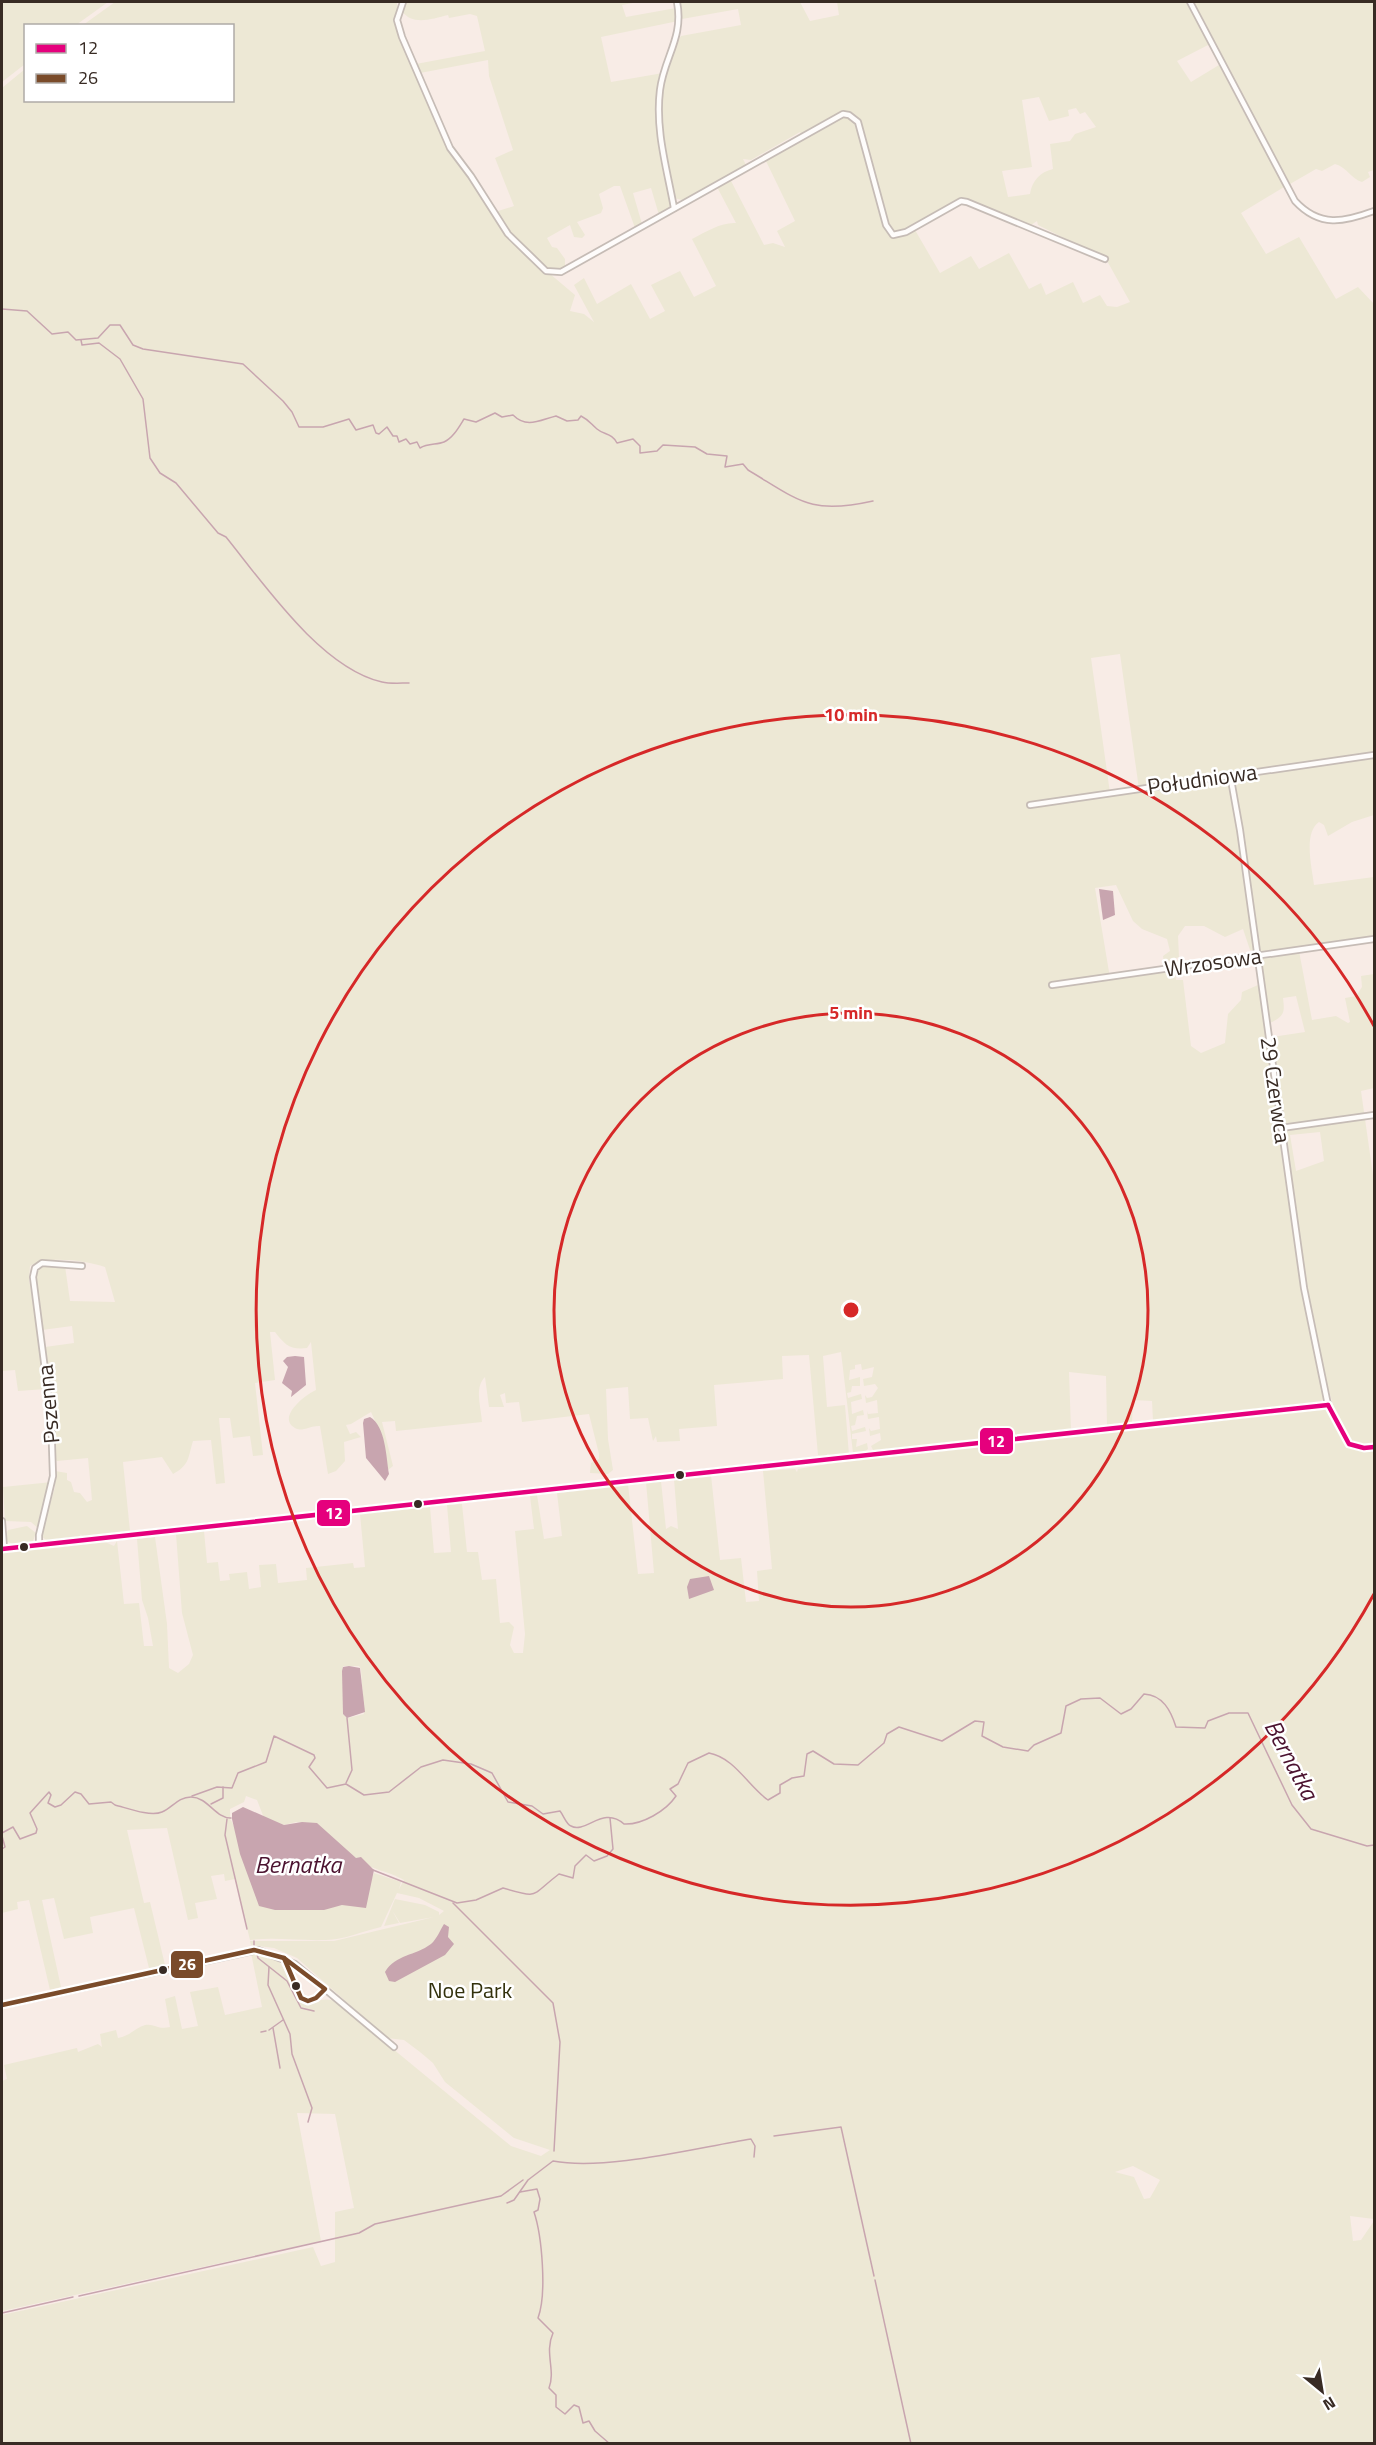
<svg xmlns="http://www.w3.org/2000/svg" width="1376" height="2445" font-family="'Titillium Web',sans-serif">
	<rect width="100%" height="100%" fill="#f8ece6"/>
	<!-- green -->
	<g fill="#ede8d5" fill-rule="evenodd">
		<path d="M2,2H108L76,25L26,26L25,64L2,82Z"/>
		<path d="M115,2H397V20L414,73L447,147L467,172L493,216L517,246L575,295L570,311L584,314L594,322L574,285L584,278L597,304L631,284L650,319L665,311L651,285L680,271L694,297L716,286L692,239C707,231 722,222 736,223L717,187L730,179L764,245L773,243L785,247L777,231L795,221L765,159L845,116L853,119L857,124L887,231L896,238L915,230L940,273L971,256L979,269L1009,253L1029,289L1041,283L1046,295L1073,282L1083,303L1100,295L1107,306L1117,307L1130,302L1106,259L1038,225L1037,221L1031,225L972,201L966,200L902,233L892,232L887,224L859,121L848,112L841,113L801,134L800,132L751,160L743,159L746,165L689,198L682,200L674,198L659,117L662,87L679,39L681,36L741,25L738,9L682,19L679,2H800L810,21L839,15L837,2H1188L1210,44L1177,61L1191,82L1219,65L1284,187L1241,213L1266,254L1299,237L1336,299L1358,287L1374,304V815L1352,822L1328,836L1324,825L1319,822C1303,833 1312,868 1314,885L1374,877V940L1299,951L1312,1020L1336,1016L1348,1023L1350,1022L1345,998L1356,996L1362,987L1361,976L1374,974V1088L1361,1091L1374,1182V2219L1350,2216L1353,2241L1361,2240L1374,2221V2443H2V2315L313,2247L321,2266L335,2262V2212L354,2208L335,2114L297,2113L321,2241L2,2311V2081L7,2079L4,2065L77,2048L78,2052L98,2044L102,2047L100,2034L116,2030L118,2038C130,2036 135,2028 145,2025C154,2023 158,2030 170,2027L165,1999L175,1996L182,2029L198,2026L190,1992L218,1987L225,2015L262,2007L251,1953C289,1952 283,1979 301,2001C313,2005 324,1995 336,2002L511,2146L541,2156L550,2150L514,2138L445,2082L433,2063L420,2052L404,2040L387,2038L297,1958L274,1948L251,1945L250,1941H334L434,1917L400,1923L392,1910L399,1923L384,1926L395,1899L425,1905L439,1912V1915L444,1911L419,1898L397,1893L381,1927C363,1931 344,1940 326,1940C300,1941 275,1937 250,1940L235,1879L225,1881L224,1874L211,1876L217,1899L195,1903L198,1918L188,1920L167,1828L127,1830L144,1903L150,1902L165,1965L149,1968L134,1908L90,1917L93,1933L64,1939L54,1898L42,1900L61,1987L50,1990L29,1900L17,1902L18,1909L2,1913V1553L105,1542L114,1546L117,1541L124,1604L139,1603L144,1646H153L148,1618L142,1600L137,1539L155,1537L167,1624L169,1668L178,1673L189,1664L193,1655L182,1613L176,1534L204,1531L207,1563L218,1562L220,1581L230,1580L229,1574L247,1572L249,1589L261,1587L259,1565L276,1564L278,1583L307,1580L306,1568L353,1563L354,1568L365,1567L360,1514L430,1507L434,1553L451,1552L447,1505L462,1504L467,1552H478L482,1580L496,1579L500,1623L509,1622L514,1627L510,1645L514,1653H523L525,1634L515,1531L534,1529L530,1496L537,1495L544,1539L562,1536L557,1493L628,1484L638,1574L654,1573L646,1482L661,1481L666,1529L671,1526L678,1529L674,1479L711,1475L720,1560L741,1558L746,1602L759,1601L757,1571L772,1569L763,1471L795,1469L797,1472L798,1469L887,1454L886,1450L874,1452L871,1446L881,1440L880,1433L870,1436L869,1428L871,1431L880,1429L879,1417L868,1419L867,1411L868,1414L878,1413L877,1400L866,1403L865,1395L867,1398L872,1397L878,1388L875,1384L864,1386L863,1379L872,1377L874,1367L862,1370L861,1364L855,1365V1369L850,1370L849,1380L860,1377V1386H852L851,1392L847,1393L848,1398L861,1394L862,1399L851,1402L852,1414L863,1410L864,1415L857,1416L855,1425L851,1426L852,1431L865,1427L866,1431L852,1434V1439H857L856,1447L867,1443L868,1449L863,1453H853L841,1352L823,1356L827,1407L845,1405L849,1455L831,1457L828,1454L824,1457L818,1455L809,1355L782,1356L783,1379L714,1385L717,1426L679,1429L680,1441L657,1442L656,1436L653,1441L648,1418L630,1419L628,1387L606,1389L608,1439L613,1470L608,1474L590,1473L591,1463L599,1459V1454L589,1414L522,1422L519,1402L506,1403L505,1393L500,1395L504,1407H489L485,1377C474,1388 481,1407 482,1422L396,1431L395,1421L382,1422L393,1466L388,1470L382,1436L371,1412L351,1424L346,1425L350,1434L356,1432L361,1437L344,1442L345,1461L336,1471L328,1474L320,1426C313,1425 303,1431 297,1429C274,1419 306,1394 316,1390L311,1342L307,1348C290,1350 285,1345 275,1332H270L275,1380L255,1383L263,1455L253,1456L250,1436L233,1438L230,1418H219L225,1483L216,1484L211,1440L193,1441C188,1457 190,1465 173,1474L162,1457L123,1462L130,1531L83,1539L81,1534L78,1539L49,1542L41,1536L55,1487V1471L67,1473V1480L71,1482L74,1492L80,1493L87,1502L92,1500L88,1458L57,1461L55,1458L45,1347L74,1343L72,1326L42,1330L35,1278L39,1269L47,1265L65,1266L70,1301L115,1302L105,1267C85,1261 50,1255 30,1266L29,1280L37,1328L39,1329L46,1389L18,1391L15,1370L2,1371V88L25,69L26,100H232V26L83,25ZM1039,97L1049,121L1069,116L1068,110L1076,108L1080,114L1085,112L1096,127L1075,134L1070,141L1050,144L1053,169C1040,172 1032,181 1030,194L1008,197L1002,171L1032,167L1022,100ZM1120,654L1139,789L1110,793L1091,658ZM1116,885L1133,921L1142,929L1167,939L1170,951L1163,956L1164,963L1179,957L1178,936L1185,926H1204L1225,937L1243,929L1250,950L1257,951L1258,985L1242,992L1241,1000L1228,1014L1225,1043L1201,1053L1191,1046L1183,980H1176L1174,969L1110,978L1095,888ZM1296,996L1305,1032L1272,1037L1270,1023C1284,1016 1285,1013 1283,998ZM1320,1132L1324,1161L1296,1171L1290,1135ZM1069,1372L1106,1376L1107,1426L1132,1423L1133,1400L1152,1401L1153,1421L1315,1405L1325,1398L1324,1385L1327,1384L1336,1415L1333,1416L1327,1410L1319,1409L887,1454V1450L1071,1430ZM343,1666H359L361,1669L364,1714L348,1718L343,1714ZM246,1796L257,1800L264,1818L284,1825L296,1822L318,1824C331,1839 355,1862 374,1868C389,1874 389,1872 404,1880L399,1889L401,1882L374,1873L372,1878L342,1905L314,1909L250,1876C243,1863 237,1826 230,1819V1809L244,1802ZM1133,2166L1160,2180L1150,2198L1144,2199L1134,2177L1115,2172Z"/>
		<path d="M405,2H638L622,5L626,17L676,8L678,21L601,37L611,82L663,73C649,117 663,159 671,203L668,210L659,215L651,188L633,193L642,224L635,228L620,186H614L599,194L603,208L601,213L577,222L585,235L582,238L574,237L570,225L547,238L552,247L557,248L565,259V269L550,272L510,234L495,212L514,206L495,158L513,150L489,76L488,60L420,73L416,64L485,51L477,16L470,14L449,18L448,15C432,19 412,26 402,11Z"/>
		<path d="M1194,2H1374V170L1368,172L1370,177L1362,182C1351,179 1347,167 1335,164L1322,171L1316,169L1290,184Z"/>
		<path d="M52,1482L39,1529L31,1522L5,1521L3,1487Z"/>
		<path d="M27,1526L36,1533L33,1541L16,1545L8,1542L5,1536L8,1530Z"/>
	</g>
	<!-- water -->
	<g fill="#c8a5af">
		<path d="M1099,889L1113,891L1115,915L1103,920Z"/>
		<path d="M295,1356L304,1357L306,1385L291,1397L292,1391L282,1383L288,1367L283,1361L287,1357Z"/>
		<path d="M370,1417C386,1427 386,1457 389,1474L385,1481L366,1458L363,1423L364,1419Z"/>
		<path d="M709,1576L714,1590L689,1599L687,1587L690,1579Z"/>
		<path d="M349,1666L360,1668L365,1712L347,1718L343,1714L342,1671L343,1667Z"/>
		<path d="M243,1807L284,1825L302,1822L317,1823L356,1858L361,1857L374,1870L366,1908L342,1905L324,1910H275L259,1906L240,1854L232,1819V1813Z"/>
		<path d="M444,1924L449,1927L448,1937L454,1944L445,1955L395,1982L389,1981L385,1972C396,1954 415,1956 431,1944C437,1939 440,1930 444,1924Z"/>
	</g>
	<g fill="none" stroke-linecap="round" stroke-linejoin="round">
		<!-- stream -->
		<g stroke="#c8a5af" stroke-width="1.5">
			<path d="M2,309L27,311L52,334L68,332L76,340L98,338L110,325H120L133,345L143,349L243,364L283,401L292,412L299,427H323L349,419L356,430L373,425L376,433L379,434L387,427L393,436H397L399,442L406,439L410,444L417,442L420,448C428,443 437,445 444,442C453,438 459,427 464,419L476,422L495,413L502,417L513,415C527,429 540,420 556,416L567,421L578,420L581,416C589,420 591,424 597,429C604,435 612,433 617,443L633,439L640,446V453L657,451L663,445L695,447L707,454L727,456L725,467L743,464L748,470C800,501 810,515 873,501"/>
			<path d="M81,340L82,345L99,343L120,359L143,399L150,458L160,473L176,483L218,533L226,537C264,584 321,668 382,682C390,684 401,683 409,683"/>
			<path d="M346,1783L352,1770L347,1718"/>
			<path d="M192,1796L217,1787L232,1788L238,1773L266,1762L274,1736L314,1755L315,1758L309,1767L327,1788L346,1784L364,1795L389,1792L421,1767L443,1760L471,1764L492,1773L508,1802L532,1806L543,1814L560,1811C564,1816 566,1824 571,1826C586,1834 603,1805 624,1824C642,1825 666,1811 676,1796L670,1789L678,1784L688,1763L709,1753C735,1758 748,1786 768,1800L780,1793V1785L792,1778L804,1776L807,1754L813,1751L834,1764L858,1765L884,1743L887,1734L899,1727L942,1741L975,1721L984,1722L982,1736L1003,1747L1028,1751L1034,1745L1061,1733L1066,1706L1081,1699L1100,1698L1121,1714L1131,1709L1144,1694C1163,1695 1171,1711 1176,1727L1205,1728L1208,1721L1229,1713H1248L1292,1805L1311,1829L1367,1846L1374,1845"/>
			<path d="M211,1804L223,1798V1787"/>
			<path d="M227,1819L225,1835L247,1929"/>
			<path d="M2,1833L13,1827L20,1839L36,1833L37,1829L30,1813L49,1792L51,1795L48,1803L55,1807L61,1805L75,1792L81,1794L89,1804L111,1802L115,1805C127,1808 150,1817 162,1812C172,1808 178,1797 191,1797C208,1797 216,1819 231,1818"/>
			<path d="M2,1836L5,1847L2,1849"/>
			<path d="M373,1870L457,1903L476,1900L503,1888C540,1899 530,1896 559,1874L573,1878L575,1866L586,1855L594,1861L607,1856L613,1849L610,1818"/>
			<path d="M453,1903L553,2003L560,2042L554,2151"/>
			<path d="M254,1941V1945"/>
			<path d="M257,1954L258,1958L287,1981L301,2008L314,2011"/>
			<path d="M269,1967L268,1985L290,2034L292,2054L312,2108L308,2122"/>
			<path d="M273,2028L280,2068"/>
			<path d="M269,2030L283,2020"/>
			<path d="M261,2032L266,2031"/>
			<path d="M774,2136L841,2127L874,2276"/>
			<path d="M520,2192L537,2189L540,2199L538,2210L534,2212C542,2236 547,2294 538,2318L553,2333C544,2353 556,2370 549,2388L556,2395V2407L565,2414L574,2405L579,2407L583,2423L589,2421L595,2431L610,2444"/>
			<path d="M507,2203L514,2200L528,2180L553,2161C606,2171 695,2148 751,2139L755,2146L754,2157"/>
			<path d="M875,2280L911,2444"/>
			<path d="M79,2296L359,2233L375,2224L501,2196L523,2180"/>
			<path d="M2,2313L73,2297"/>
		</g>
		<defs>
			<g id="street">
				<path d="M403,2L397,20L402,37L450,148L471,176L508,234L546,271L561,272L843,114L849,115L858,122L886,225L893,235L906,232L961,201L967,202L1105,259"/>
				<path d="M1190,2L1295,201C1320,228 1344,222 1374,211"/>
				<path d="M674,208C667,169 655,130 660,90C664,57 684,38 677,2"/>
				<path d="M1230,774L1240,830L1304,1288L1328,1405"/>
				<path d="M1030,805L1374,755"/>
				<path d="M1052,985L1374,939"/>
				<path d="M1281,1128L1374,1115"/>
				<path d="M1328,1405L1349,1444L1364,1448L1374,1447"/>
				<path d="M2,1521L4,1548"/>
				<path d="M39,1545V1535L53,1476L51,1416L33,1277L35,1268L42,1263L82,1266"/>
				<path d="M2,1549L1328,1405"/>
				<path d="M2,2005L258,1950L295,1964L394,2047"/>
			</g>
		</defs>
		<!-- street casing -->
		<use href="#street" stroke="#c6bcb6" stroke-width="8"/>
		<!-- street -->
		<use href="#street" stroke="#fefcfb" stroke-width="4.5"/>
		<defs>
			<g id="bus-1">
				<path d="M1328,1405L1349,1444L1364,1448L1374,1447"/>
				<path d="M2,1549L1328,1405"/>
			</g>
			<g id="bus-2">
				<path d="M284,1958L325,1989L316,1998L308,2001L301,1998Z"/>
				<path d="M2,2005L254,1950L284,1958"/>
			</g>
		</defs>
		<!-- bus-1 casing -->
		<use href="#bus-1" stroke="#fff" stroke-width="9"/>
		<!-- bus-2 casing -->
		<use href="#bus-2" stroke="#fff" stroke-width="9"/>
		<!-- bus-1 -->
		<use href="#bus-1" stroke="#e5007d" stroke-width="4.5"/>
		<!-- bus-2 -->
		<use href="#bus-2" stroke="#7a4b2a" stroke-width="4.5"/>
	</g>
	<!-- distance rings -->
	<g fill="none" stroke="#d62828" stroke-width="3">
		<circle cx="851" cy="1310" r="297"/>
		<path d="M1374 1594A595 595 0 1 1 1374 1026"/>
	</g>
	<!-- markers -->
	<g fill="#382b24" stroke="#fff" stroke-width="2">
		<circle cx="680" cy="1475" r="5"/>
		<circle cx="418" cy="1504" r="5"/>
		<circle cx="24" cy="1547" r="5"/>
		<circle cx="163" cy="1970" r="5"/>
		<circle cx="296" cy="1986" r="5"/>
	</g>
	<g text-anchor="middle" stroke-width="5" stroke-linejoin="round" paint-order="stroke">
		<!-- street labels -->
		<g font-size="22" fill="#382b24" stroke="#fff">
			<text transform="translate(1202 779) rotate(-8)" y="8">Południowa</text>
			<text transform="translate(1213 962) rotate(-8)" y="8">Wrzosowa</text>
			<text transform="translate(1276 1090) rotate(82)" y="8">29 Czerwca</text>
			<text transform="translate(48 1404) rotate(-95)" y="8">Pszenna</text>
		</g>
		<!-- park labels -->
		<g font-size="22" fill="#32310c" stroke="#fff">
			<text x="470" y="1998">Noe Park</text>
		</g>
		<!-- water labels -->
		<g font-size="24" font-style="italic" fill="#4b122f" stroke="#fff">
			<text transform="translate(1291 1760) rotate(62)" y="8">Bernatka</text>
			<text x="298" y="1873">Bernatka</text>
		</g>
	</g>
	<circle cx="851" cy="1310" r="9" fill="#d62828" stroke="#fff" stroke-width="3"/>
	<g font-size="18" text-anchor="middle" font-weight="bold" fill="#d62828" stroke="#fff" stroke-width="5" stroke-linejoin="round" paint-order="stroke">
		<text x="851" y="721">10 min</text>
		<text x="851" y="1019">5 min</text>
	</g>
	<g stroke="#fff" stroke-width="2">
		<rect x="979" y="1427" width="35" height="28" rx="6" fill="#e5007d"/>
		<rect x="316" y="1499" width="35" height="28" rx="6" fill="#e5007d"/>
		<rect x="170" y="1950" width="34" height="29" rx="6" fill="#7a4b2a"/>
	</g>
	<g font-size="16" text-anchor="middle" font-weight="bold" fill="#fff">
		<text x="996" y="1447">12</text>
		<text x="334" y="1519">12</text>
		<text x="187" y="1970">26</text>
	</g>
	<!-- border -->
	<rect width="1376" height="2445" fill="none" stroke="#382b24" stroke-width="6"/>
	<!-- legend -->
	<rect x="24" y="24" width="210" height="78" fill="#ffffff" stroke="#afaaa7" stroke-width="1.5"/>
	<rect x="36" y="44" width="30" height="9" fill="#e5007d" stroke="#afaaa7" stroke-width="1.5"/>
	<text x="78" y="54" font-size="18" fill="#382b24">12</text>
	<rect x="36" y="74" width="30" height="9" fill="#7a4b2a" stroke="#afaaa7" stroke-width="1.5"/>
	<text x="78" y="84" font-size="18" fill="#382b24">26</text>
	<!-- north arrow -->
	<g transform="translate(1322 2391) rotate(150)" stroke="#ffffff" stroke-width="4.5" paint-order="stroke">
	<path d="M0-4.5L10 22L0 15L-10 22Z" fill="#382b24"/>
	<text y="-9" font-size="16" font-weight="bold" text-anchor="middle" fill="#382b24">N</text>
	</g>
</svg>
